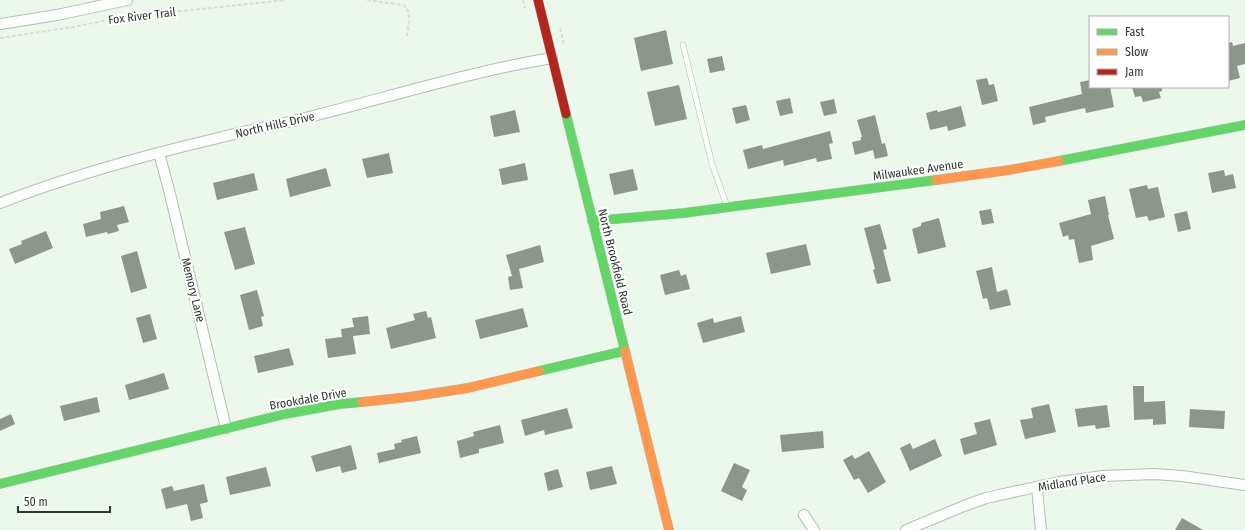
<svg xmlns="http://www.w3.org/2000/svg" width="1245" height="530" font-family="'Fira Sans Condensed',sans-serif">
	<rect width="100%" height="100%" fill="#edf8ed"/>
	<!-- building -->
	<g fill="#8c968d">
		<path d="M666,30L673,64L641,71L634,38Z"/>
		<path d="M1232,42L1233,46L1245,43V64L1237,66L1240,78L1228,81V43Z"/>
		<path d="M722,56L725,70L710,73L707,59Z"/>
		<path d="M987,78L989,85L994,84L998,101L982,105L976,80Z"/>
		<path d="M1090,80V87H1110L1114,107L1086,113L1085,108L1045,117L1046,122L1033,125L1029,107L1082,94L1080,82Z"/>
		<path d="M679,85L687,119L655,126L647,92Z"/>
		<path d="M1132,87H1162V91L1159,92L1161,98L1143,102L1141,96L1135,97Z"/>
		<path d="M790,98L793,113L780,116L776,101Z"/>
		<path d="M834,99L837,113L824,116L820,102Z"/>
		<path d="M746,105L750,120L736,124L732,108Z"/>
		<path d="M961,106L966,126L948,131L947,126L930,130L926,113L937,110L938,112Z"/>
		<path d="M515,110L520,132L494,137L490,116Z"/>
		<path d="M875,115L882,144L885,143L888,156L875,159L873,150L855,155L852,142L861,140V137H862L857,120Z"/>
		<path d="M830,131L833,143L829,144L832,159L817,162L816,158L784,166L783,160L748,169L743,150L762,145L763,149Z"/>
		<path d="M389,153L393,173L367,178L362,159Z"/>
		<path d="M525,163L528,180L502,185L499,169Z"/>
		<path d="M326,168L331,186L290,197L286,179Z"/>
		<path d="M633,169L638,190L614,195L609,174Z"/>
		<path d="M1224,170L1225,176L1233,174L1236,188L1212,193L1208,173Z"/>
		<path d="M254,173L258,190L217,200L213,183Z"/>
		<path d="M1147,185L1148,189L1158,187L1165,217L1149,221L1147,216L1136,218L1129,189Z"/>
		<path d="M1105,196L1109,215H1108L1114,239L1091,246L1093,260L1079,263L1074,239L1069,240L1068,235L1063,237L1059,223L1091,214L1088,200Z"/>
		<path d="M124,206L129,222L117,225L119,231L108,234L107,232L86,237L83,224L101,219L100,212Z"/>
		<path d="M991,209L994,223L982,225L979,211Z"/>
		<path d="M1187,211L1191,229L1178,232L1174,214Z"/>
		<path d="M939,218L946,247L918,254L912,229L921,226V223Z"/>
		<path d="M880,224L887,249L883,250L891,281L877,284L873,270L875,269L864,228Z"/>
		<path d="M245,227L255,264L235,270L224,232Z"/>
		<path d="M46,231L53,248L15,264L9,249L22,244L21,241Z"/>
		<path d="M806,244L811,265L771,274L766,253Z"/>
		<path d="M540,245L544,262L519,269L523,288L510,290L508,277L512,276L506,255Z"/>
		<path d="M137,251L147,288L131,293L121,256Z"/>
		<path d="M992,267L997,292L1007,289L1011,305L990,310L987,298L983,299L976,271Z"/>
		<path d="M679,270L681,276L686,274L690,289L665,295L660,275Z"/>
		<path d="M257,290L264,316L261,317L263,326L249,330L240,295Z"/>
		<path d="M523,308L528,327L480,339L475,320Z"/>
		<path d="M426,311L428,318L431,317L436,338L391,349L386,328L415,320L413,314Z"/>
		<path d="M150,314L157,339L143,343L136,318Z"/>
		<path d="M368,316L370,334L353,336L356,354L328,358L325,339L342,337L341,329L354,327L352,318Z"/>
		<path d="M741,316L745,332L703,343L697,323L713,318L714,323Z"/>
		<path d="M289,348L294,365L258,373L254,356Z"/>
		<path d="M164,373L169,389L129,400L125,385Z"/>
		<path d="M1133,386H1144V402L1165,401L1166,424L1153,425V419L1134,420Z"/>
		<path d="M97,397L100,412L64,421L60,406Z"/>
		<path d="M1049,404L1056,432L1025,439L1020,420L1033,418L1031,408Z"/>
		<path d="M1107,405L1110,427L1096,429L1095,425L1078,427L1075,409Z"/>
		<path d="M567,408L573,428L545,435L544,430L525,436L521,420Z"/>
		<path d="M1190,409L1225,411L1224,429L1189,427Z"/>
		<path d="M11,414L15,424L0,431V419Z"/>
		<path d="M990,419L997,445L964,455L960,439L977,434L974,423Z"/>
		<path d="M500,425L504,443L479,449V453L460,458L457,441L474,436L473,432Z"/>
		<path d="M823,431L824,448L782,452L780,435Z"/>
		<path d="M417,436L421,453L379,463L377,453L395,449L394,444L402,442L401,440Z"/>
		<path d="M935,439L942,456L910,471L900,448L910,443L913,449Z"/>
		<path d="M351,445L357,469L342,473L340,466L316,472L311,456Z"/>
		<path d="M869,451L886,482L868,493L859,478L854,480L843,460L852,455L855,459Z"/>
		<path d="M734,463L750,470L742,487L747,490L742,501L721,491Z"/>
		<path d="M612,466L617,484L590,490L586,472Z"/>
		<path d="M266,467L271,486L230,495L226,477Z"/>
		<path d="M558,469L563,487L548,491L544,473Z"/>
		<path d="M204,484L208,502L200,504L203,518L191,521L187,504L166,509L161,489L172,486L174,491Z"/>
		<path d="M1182,518L1203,530H1175Z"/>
	</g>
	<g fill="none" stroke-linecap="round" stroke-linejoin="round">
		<defs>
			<path id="lane" d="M683,45L712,164L727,206"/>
			<g id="street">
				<path d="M0,24L57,15L127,0"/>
				<path d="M159,153L169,190L226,428"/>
				<path d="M0,203C70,176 142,156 214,139C249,130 283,124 317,115C396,95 473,71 552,58"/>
				<path d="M1037,488L1041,530"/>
				<path d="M804,515L814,530"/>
				<path d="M906,530L964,506L986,498L1059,482L1103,476L1154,474L1182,476L1245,485"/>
			</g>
			<g id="fast">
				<path d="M566,114L625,351"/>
				<path d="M1059,161L1245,125"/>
				<path d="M592,221L684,213L936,180"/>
				<path d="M539,371L624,351"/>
				<path d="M0,484L285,414L340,404L362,402"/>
			</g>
			<g id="slow">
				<path d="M936,180L1009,170L1059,161"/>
				<path d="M625,351L669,530"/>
				<path d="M362,402L409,397L468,388L539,371"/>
			</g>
			<path id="jam" d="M538,0L566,114"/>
		</defs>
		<!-- lane casing -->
		<use href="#lane" stroke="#b3bdb3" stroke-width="6"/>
		<!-- street casing -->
		<use href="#street" stroke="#b3bdb3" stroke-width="12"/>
		<!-- fast casing -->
		<use href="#fast" stroke="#b3bdb3" stroke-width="10"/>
		<!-- slow casing -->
		<use href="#slow" stroke="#b3bdb3" stroke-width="10"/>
		<!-- jam casing -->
		<use href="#jam" stroke="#b3bdb3" stroke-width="10"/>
		<!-- path -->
		<g stroke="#d9dcd9" stroke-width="2" stroke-dasharray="4 2" stroke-linecap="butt">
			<path d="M367,0L403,5C413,11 408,26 407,36"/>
			<path d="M523,0L525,8"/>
			<path d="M560,28L564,44"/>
			<path d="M0,38L73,27L124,17L286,0"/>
		</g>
		<!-- lane -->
		<use href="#lane" stroke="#fcfefc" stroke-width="5"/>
		<!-- street -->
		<use href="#street" stroke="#fcfefc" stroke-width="10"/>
		<!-- fast -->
		<use href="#fast" stroke="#63d668" stroke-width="9"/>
		<!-- slow -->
		<use href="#slow" stroke="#ff974d" stroke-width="9"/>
		<!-- jam -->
		<use href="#jam" stroke="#b3261e" stroke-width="9"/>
	</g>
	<g text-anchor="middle" stroke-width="4" stroke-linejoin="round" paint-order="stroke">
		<!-- street labels -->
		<g font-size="12" fill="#2d372d" stroke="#fff">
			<text transform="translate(142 16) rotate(-7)" y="4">Fox River Trail</text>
			<text transform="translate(275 125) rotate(-13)" y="4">North Hills Drive</text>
			<text transform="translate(918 170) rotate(-8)" y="4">Milwaukee Avenue</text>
			<text transform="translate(615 262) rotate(76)" y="4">North Brookfield Road</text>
			<text transform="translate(193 290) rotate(76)" y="4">Memory Lane</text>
			<text transform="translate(308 399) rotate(-10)" y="4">Brookdale Drive</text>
			<text transform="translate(1072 482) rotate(-9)" y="4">Midland Place</text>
		</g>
	</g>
	<!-- legend -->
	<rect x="1089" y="16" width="140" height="72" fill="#ffffff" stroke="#abafab"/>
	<rect x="1097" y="29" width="20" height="6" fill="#63d668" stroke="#abafab"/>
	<text x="1125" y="36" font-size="12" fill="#2d372d">Fast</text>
	<rect x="1097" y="49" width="20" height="6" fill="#ff974d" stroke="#abafab"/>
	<text x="1125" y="56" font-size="12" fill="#2d372d">Slow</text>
	<rect x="1097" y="69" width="20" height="6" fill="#b3261e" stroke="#abafab"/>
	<text x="1125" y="76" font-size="12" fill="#2d372d">Jam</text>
	<!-- scale -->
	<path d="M18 506v6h92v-6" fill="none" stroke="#2d372d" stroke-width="2"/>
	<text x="24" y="506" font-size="12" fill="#2d372d" stroke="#ffffff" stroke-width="3" paint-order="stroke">50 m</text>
</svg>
